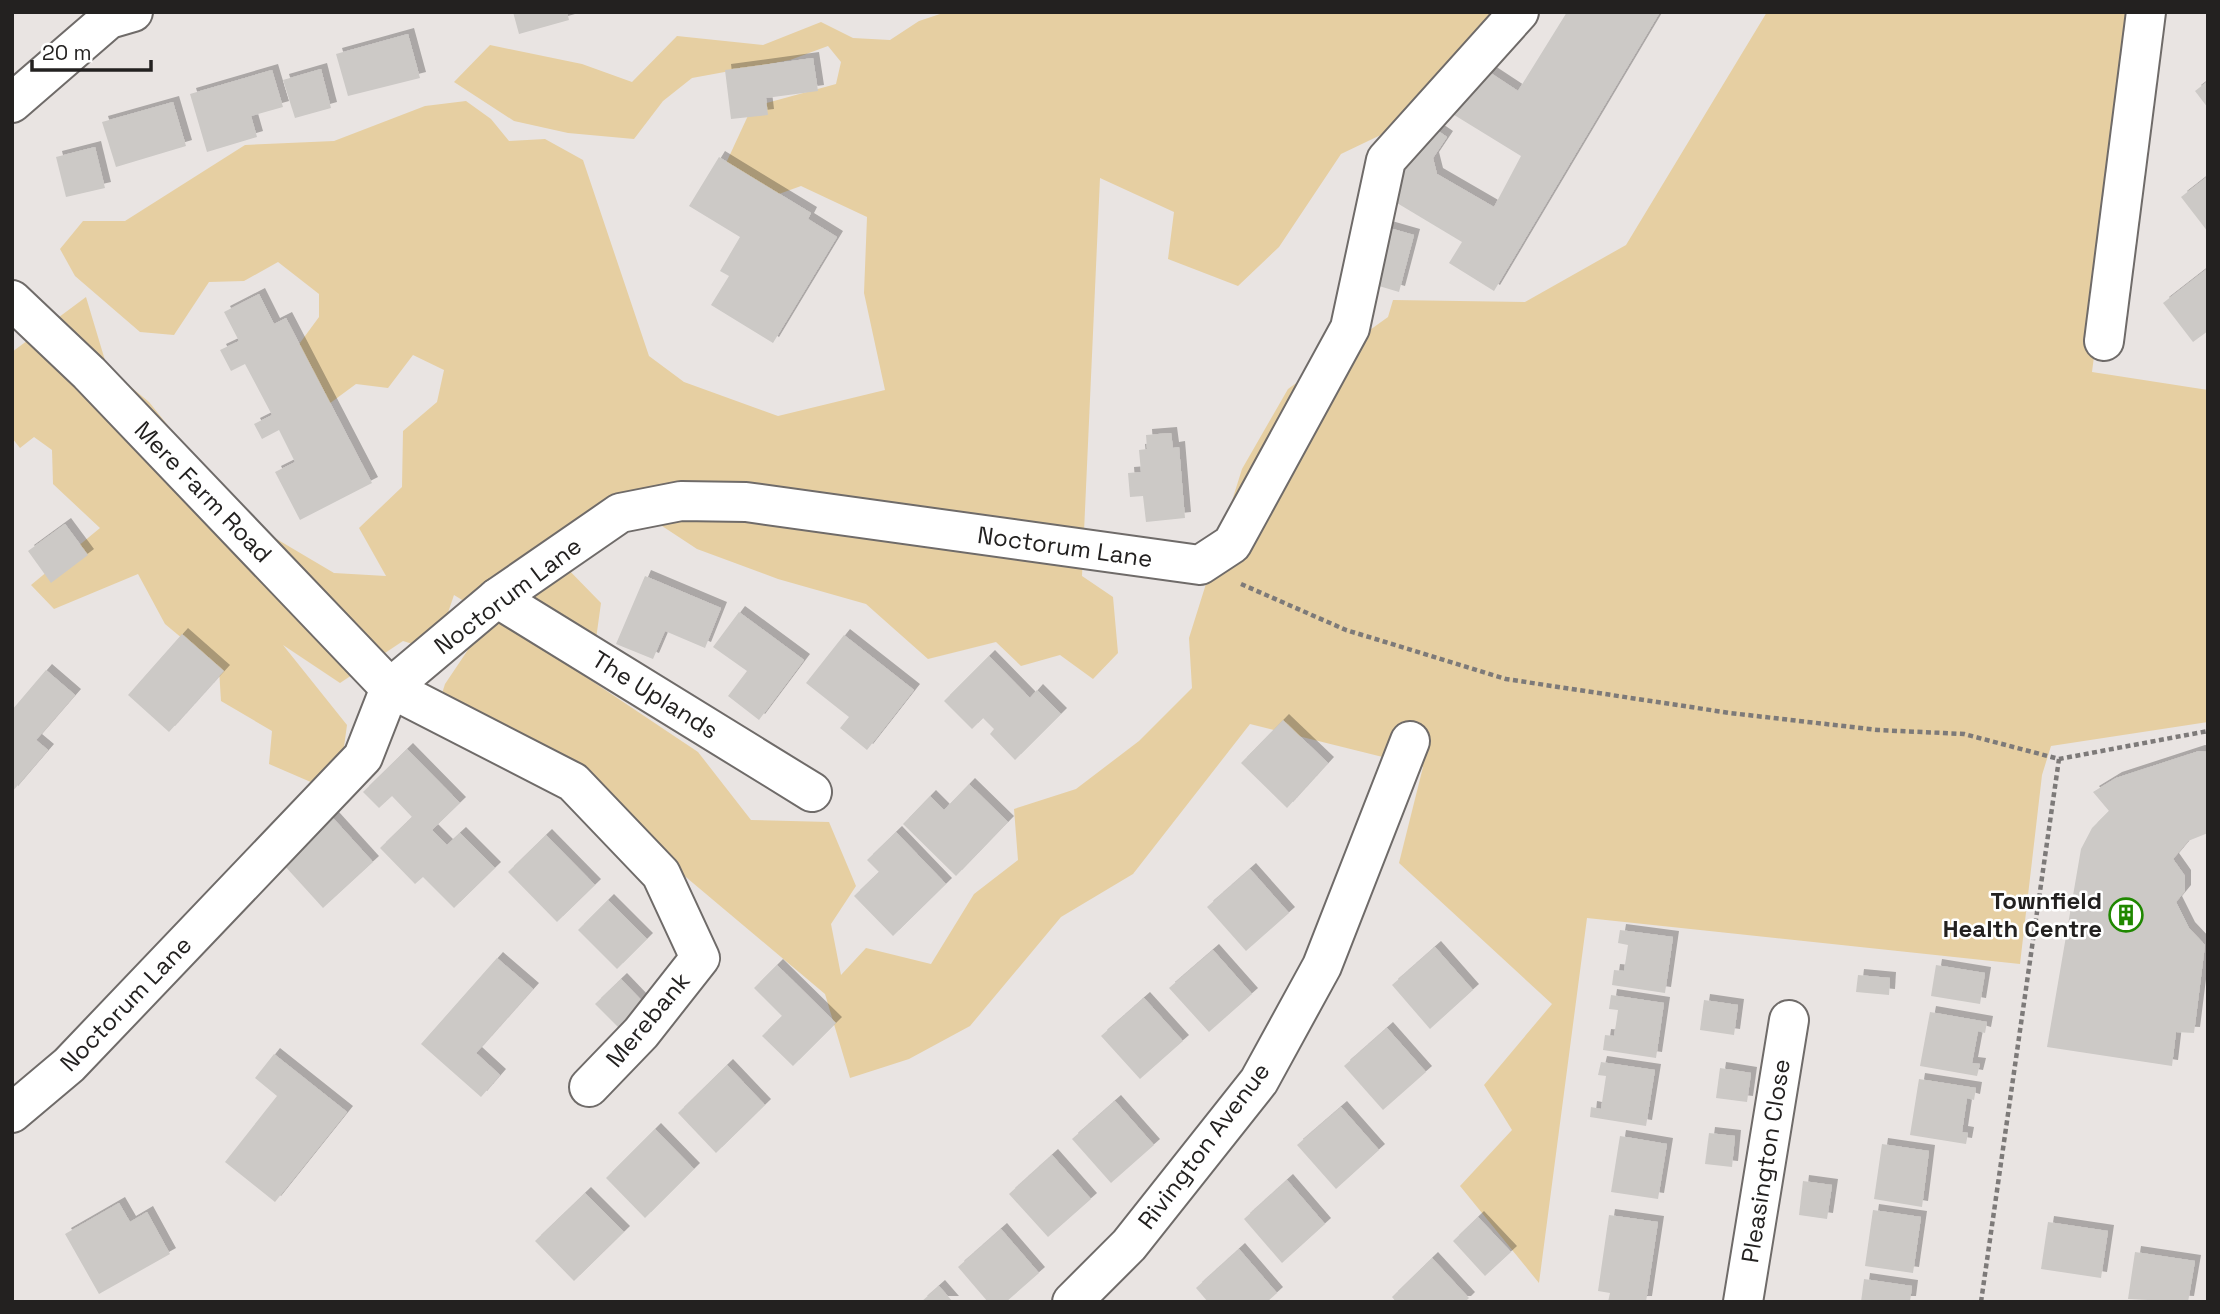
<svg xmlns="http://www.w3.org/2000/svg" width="2220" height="1314" font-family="'Space Grotesk',sans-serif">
	<defs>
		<filter id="shadow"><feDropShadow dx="6" dy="-6" stdDeviation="0" flood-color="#0004"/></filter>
	</defs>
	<rect width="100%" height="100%" fill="#e9e4e2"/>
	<!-- green -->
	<path fill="#e6cfa2" d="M946,12H1494L1412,120L1341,154L1279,247L1238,286L1168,259L1174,212L1100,178L1082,576L1113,597L1118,653L1093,679L1060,655L1021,666L996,642L928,659L866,604L778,579L697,549L659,524L575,544L559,560L601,603L596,639L547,651L698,752L751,820L829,822L856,886L831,924L841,975L866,948L931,964L974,894L1018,860L1014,809L1076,789L1139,741L1192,688L1189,638L1242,469L1288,389L1388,317L1393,300L1525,302L1626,245L1767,12H2138L2092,372L2208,390V722L2051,746L2042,775L2020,964L1587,918L1539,1283L1460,1186L1512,1130L1484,1085L1552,1004L1399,863L1423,767L1250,724L1133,874L1061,917L970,1026L909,1059L850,1078L825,994L624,825L432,725L445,684L490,617L454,595L435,651L403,641L340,683L283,645L347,725L344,747L313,783L269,764L272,731L221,701L219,669L165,624L138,574L54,609L31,585L100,528L53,484L52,450L34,437L20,448L12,438V352L86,297L107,367L149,402L223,494L268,534L334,573L386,576L359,528L402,487L403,431L437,402L444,370L413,355L388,388L356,384L318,412L294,351L319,317V294L278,262L244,281L209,282L174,335L140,332L75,276L60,249L83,221H125L245,145L334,141L425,106L466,101L491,119L509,141L545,139L583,160L649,356L684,382L778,416L885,390L864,293L867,217L801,186L765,199L721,174L752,107L836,84L841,62L828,46L790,60L692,78L663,101L634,139L568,133L514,121L454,82L490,45L582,64L632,82L677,36L763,45L821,22L853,38L890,40L919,21Z"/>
	<!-- building -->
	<g fill="#ccc9c6" filter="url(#shadow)">
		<path d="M513,12H567L569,20L519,34Z"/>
		<path d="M1567,12H1660L1494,291L1449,263L1462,242L1387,197L1428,124L1447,137L1433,158L1437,174L1494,207L1521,156L1451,113L1480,66L1518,91Z"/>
		<path d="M408,34L420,78L348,96L336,54Z"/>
		<path d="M813,58L818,91L766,98L768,115L731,119L725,70Z"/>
		<path d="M321,69L331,108L295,118L283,80Z"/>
		<path d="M272,70L283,107L251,116L257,137L207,152L190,94Z"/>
		<path d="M2208,81V108L2195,91Z"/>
		<path d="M173,102L186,146L116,167L102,122Z"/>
		<path d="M95,147L105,188L66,197L56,157Z"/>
		<path d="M719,157L811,213L808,219L837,237L773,343L711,305L729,276L720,271L740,237L689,206Z"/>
		<path d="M2208,176V232L2181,197Z"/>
		<path d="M1386,227L1414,235L1399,292L1369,283Z"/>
		<path d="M2208,268V331L2193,342L2163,303Z"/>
		<path d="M259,294L274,324L286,318L372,483L300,520L275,472L295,462L279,430L262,439L254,424L272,415L245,364L231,371L220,350L239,341L224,312Z"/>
		<path d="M1171,433L1173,448L1179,447L1185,518L1146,522L1143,496L1130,497L1128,473L1141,472L1139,450L1147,449L1146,435Z"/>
		<path d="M65,524L88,555L51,583L28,551Z"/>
		<path d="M645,576L721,608L705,648L665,631L653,659L616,644Z"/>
		<path d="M739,612L804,660L759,720L728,696L747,671L713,647Z"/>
		<path d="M182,634L224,671L169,732L128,695Z"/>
		<path d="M844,635L914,690L867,750L840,728L849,717L806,683Z"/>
		<path d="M989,656L1030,698L1037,690L1061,714L1015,760L990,734L994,729L983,718L972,729L944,701Z"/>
		<path d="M46,670L75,695L36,740L48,750L12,792V710Z"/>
		<path d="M1283,720L1328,763L1287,808L1241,763Z"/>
		<path d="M407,749L460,803L432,830L447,845L460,833L495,868L454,908L423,877L415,884L380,848L412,817L392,796L379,808L363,792Z"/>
		<path d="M2199,751L2208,752V833L2188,841L2173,859L2185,876V891L2176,902L2189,928L2205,945L2194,1033L2176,1032L2172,1066L2047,1047L2081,849L2092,828L2109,811L2093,792L2116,778Z"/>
		<path d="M969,784L1008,822L956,876L903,824L930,796L944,810Z"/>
		<path d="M333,818L373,862L323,908L283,864Z"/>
		<path d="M896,832L946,884L893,936L854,896L879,872L867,860Z"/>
		<path d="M546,835L595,885L557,922L508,872Z"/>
		<path d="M1250,869L1289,913L1246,951L1207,907Z"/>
		<path d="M608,900L647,939L617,969L578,930Z"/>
		<path d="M1620,930L1673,937L1665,993L1612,985L1614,970L1624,971L1628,945L1618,943Z"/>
		<path d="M1435,947L1473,990L1430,1029L1392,985Z"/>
		<path d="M1213,950L1252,994L1209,1032L1169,988Z"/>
		<path d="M497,958L533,989L476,1053L500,1075L481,1097L421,1044Z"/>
		<path d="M777,965L836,1023L793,1066L762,1036L782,1016L754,988Z"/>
		<path d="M1936,965L1985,973L1980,1004L1931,996Z"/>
		<path d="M1858,975L1890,978L1889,995L1856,992Z"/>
		<path d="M621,979L644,1003L619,1028L595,1004Z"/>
		<path d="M1611,995L1664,1003L1656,1058L1603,1050L1605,1035L1614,1036L1616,1024L1618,1010L1609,1009Z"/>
		<path d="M1144,998L1183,1041L1140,1079L1101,1036Z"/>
		<path d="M1704,1000L1738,1005L1734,1035L1700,1030Z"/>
		<path d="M1930,1012L1987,1022L1985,1033L1978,1031L1972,1063L1980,1064L1977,1076L1920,1066Z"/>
		<path d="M1387,1028L1426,1072L1383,1110L1344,1066Z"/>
		<path d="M274,1054L347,1112L275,1202L225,1162L277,1096L255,1078Z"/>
		<path d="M1601,1062L1655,1070L1646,1126L1590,1117L1591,1107L1601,1109L1606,1076L1598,1075Z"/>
		<path d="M727,1065L765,1105L716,1153L678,1113Z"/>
		<path d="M1720,1068L1751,1073L1747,1102L1716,1098Z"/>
		<path d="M1919,1079L1976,1088L1974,1100L1967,1098L1962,1132L1968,1133L1966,1144L1910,1135Z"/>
		<path d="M1115,1101L1154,1145L1111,1183L1072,1139Z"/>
		<path d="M1341,1107L1379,1150L1336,1189L1297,1145Z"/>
		<path d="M655,1129L694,1169L645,1218L606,1178Z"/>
		<path d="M1709,1133L1735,1136L1732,1167L1705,1164Z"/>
		<path d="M1620,1136L1667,1144L1658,1199L1611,1192Z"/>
		<path d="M1882,1144L1929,1151L1922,1207L1874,1199Z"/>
		<path d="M1052,1155L1091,1199L1048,1237L1009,1194Z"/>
		<path d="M1287,1180L1325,1224L1282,1263L1244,1219Z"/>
		<path d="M1803,1181L1832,1185L1827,1219L1799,1215Z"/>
		<path d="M585,1193L624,1232L574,1281L535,1241Z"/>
		<path d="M119,1203L130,1222L147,1212L170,1254L99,1294L65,1234Z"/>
		<path d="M1873,1210L1921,1217L1913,1273L1865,1266Z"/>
		<path d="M1609,1215L1658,1222L1646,1302H1608L1610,1293L1598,1291Z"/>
		<path d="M1478,1217L1511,1252L1485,1276L1453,1241Z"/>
		<path d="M2048,1222L2108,1231L2101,1278L2041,1269Z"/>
		<path d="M1001,1229L1039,1273L1006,1302H988L958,1267Z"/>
		<path d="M1239,1249L1277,1293L1267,1302H1208L1196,1288Z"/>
		<path d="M2135,1252L2195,1261L2188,1302L2128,1299Z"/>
		<path d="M1432,1258L1469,1298L1465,1302H1396L1392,1297Z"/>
		<path d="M1864,1279L1912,1286L1910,1302H1861Z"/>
		<path d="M939,1286L953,1302H921Z"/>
	</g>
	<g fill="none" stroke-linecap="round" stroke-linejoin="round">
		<defs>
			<g id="minor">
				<path d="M12,103L109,19L133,12"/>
				<path d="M12,300L89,373L390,688L573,782L661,874L700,958L641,1033L589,1087"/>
				<path d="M2104,341L2146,12"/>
				<path d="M497,598L812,792"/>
				<path d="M12,1113L69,1065L363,757L390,688L497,598L620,513L681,501L746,502L1200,565L1232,544L1350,328L1386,160L1519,12"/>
				<path d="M1072,1302L1129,1245L1259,1081L1322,966L1410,741"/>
				<path d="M1743,1302L1789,1020"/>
			</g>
		</defs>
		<!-- minor casing -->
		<use href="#minor" stroke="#6f6b69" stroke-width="42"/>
		<!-- path -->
		<g stroke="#7d7a79" stroke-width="4.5" stroke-dasharray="5 3.5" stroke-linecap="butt">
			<path d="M1241,584L1346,630L1506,679L1730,713L1878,730L1964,734L2059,759L2208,731"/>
			<path d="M1981,1302L2059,759"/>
		</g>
		<!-- minor -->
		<use href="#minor" stroke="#fff" stroke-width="38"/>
	</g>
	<!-- icons -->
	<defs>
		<symbol id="building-ring" viewBox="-11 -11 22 22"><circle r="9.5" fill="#fff" stroke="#1f8800" stroke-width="1.5"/><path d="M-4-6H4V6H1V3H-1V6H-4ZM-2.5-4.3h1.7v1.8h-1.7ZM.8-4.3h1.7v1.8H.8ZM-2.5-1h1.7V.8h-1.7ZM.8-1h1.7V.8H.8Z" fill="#1f8800"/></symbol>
	</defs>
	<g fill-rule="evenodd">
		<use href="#building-ring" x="2107" y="896" width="38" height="38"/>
	</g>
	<g text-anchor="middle" stroke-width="5" stroke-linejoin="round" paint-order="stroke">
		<!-- street labels -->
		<g font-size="24" fill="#232120" stroke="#fff">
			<text transform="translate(203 492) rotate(46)" y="8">Mere Farm Road</text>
			<text transform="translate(1065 547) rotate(8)" y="8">Noctorum Lane</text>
			<text transform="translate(508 596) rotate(-37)" y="8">Noctorum Lane</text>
			<text transform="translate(655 695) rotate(32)" y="8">The Uplands</text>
			<text transform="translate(126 1004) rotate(-46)" y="8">Noctorum Lane</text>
			<text transform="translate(648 1020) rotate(-50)" y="8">Merebank</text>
			<text transform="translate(1204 1146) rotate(-53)" y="8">Rivington Avenue</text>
			<text transform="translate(1766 1161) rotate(-81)" y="8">Pleasington Close</text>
		</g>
		<!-- poi labels -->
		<g font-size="24" font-weight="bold" fill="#232120" stroke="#fff" text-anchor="end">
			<text x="2102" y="909">Townfield<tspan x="2102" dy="28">Health Centre</tspan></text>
		</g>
	</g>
	<!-- border -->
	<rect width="2220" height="1314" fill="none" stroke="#232120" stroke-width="28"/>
	<!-- scale -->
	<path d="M32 60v10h119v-10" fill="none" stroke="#232120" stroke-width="3.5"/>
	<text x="42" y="60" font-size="21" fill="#232120" stroke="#ffffff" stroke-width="5" paint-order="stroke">20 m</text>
</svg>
